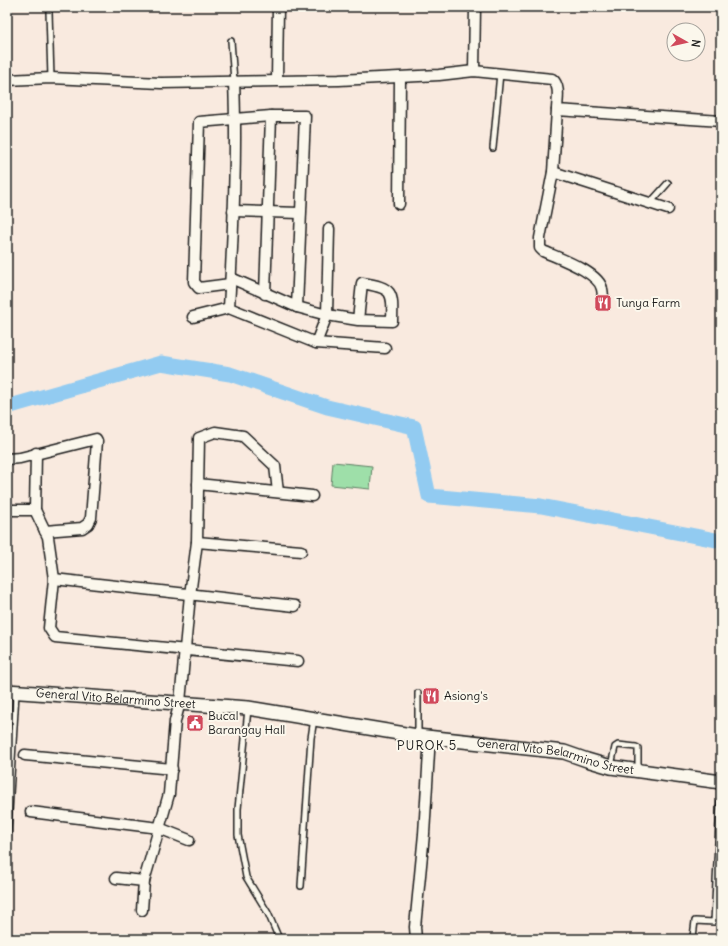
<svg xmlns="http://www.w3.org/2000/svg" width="728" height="946" font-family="Delius,sans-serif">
	<rect width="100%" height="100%" fill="#f9eadf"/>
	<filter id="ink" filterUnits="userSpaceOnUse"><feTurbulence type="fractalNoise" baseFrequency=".025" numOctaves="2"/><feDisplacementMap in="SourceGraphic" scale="8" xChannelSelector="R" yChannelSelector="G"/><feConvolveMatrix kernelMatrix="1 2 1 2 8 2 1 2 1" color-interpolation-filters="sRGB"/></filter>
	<g filter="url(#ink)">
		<!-- green -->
		<path fill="#9edfa9" stroke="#5d7e62" d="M333,462L372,466L370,489L331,485Z"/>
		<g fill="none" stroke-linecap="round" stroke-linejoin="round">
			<!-- river -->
			<path stroke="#92cbf1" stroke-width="15" d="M7,407L161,363L230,374L327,407L414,427L429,496L541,506L721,541"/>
			<defs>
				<g id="service">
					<path d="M49,12L51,78"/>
					<path d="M231,41L234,81"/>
					<path d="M493,148L500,73"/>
					<path d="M650,203L668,183"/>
					<path d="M248,709L238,809V835L246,877L268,913L279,939"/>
					<path d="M418,735V693"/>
					<path d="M611,766L615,747L618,745L636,747L638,748V771"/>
					<path d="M7,845L16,693"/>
					<path d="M301,886L311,738L314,719"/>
					<path d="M693,937L695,921L714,922L721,783"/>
				</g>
				<g id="minor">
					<path d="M474,71L475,7"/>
					<path d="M7,80L51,78L161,83L339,80L439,75L474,71L552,79C561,86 557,100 557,110L721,121"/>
					<path d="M277,80L278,7"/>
					<path d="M557,110L553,172L540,238V248L543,251C558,258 599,272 602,289C603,293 603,298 603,302"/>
					<path d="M553,172L668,209"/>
					<path d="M399,204L400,78"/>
					<path d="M233,211L300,213"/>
					<path d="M230,284L199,288L194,282L199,122L271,116H305L297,307L231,278"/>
					<path d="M265,294L271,116"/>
					<path d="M297,307L327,315L358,320L392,321C393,291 393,288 362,283L358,320"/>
					<path d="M229,308C233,233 237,157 234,81"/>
					<path d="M193,317L229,308L316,343L385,348"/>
					<path d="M316,343L327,315L329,229"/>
					<path d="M36,453L35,510L48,537L54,579L49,628L55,637L298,661"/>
					<path d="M7,459L20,458L96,439L97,441L91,518L88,524L82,528L45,531"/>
					<path d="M198,484L312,496"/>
					<path d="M7,510H35"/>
					<path d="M197,542L301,551"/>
					<path d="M54,579L295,606"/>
					<path d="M25,755L172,769"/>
					<path d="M31,812L159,828L189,840"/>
					<path d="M116,878L144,881"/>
					<path d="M142,910L144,881L169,794L175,721L180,702L190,595L197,542L199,438L215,432L243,436L275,466L278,492"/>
					<path d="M416,939L415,927L424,834L430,736"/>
				</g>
				<g id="tertiary">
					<path id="s1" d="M7,691L248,708L417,736L564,752L587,760L611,767L721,782"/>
				</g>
			</defs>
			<!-- service casing -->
			<use href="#service" stroke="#1c1c1c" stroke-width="8"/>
			<!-- minor casing -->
			<use href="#minor" stroke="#1c1c1c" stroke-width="13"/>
			<!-- tertiary casing -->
			<use href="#tertiary" stroke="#1c1c1c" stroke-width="16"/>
			<!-- service -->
			<use href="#service" stroke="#fbf7ec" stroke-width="5"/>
			<!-- minor -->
			<use href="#minor" stroke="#fbf7ec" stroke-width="10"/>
			<!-- tertiary -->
			<use href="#tertiary" stroke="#fbf7ec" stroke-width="13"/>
		</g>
	</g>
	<!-- icons -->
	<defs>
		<symbol id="restaurant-square" viewBox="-11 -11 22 22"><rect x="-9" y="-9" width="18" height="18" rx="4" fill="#d1495b" stroke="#fbf7ec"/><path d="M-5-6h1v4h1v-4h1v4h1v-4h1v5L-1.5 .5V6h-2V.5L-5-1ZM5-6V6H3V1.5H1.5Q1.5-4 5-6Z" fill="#fff"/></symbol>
		<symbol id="civic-square" viewBox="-11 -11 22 22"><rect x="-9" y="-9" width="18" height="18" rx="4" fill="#d1495b" stroke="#fbf7ec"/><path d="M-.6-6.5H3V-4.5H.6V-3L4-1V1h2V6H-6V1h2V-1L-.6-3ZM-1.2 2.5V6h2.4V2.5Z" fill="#fff"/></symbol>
	</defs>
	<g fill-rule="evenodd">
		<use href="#restaurant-square" x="593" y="293" width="20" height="20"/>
		<use href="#restaurant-square" x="421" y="686" width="20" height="20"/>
		<use href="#civic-square" x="185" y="713" width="20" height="20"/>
	</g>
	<g text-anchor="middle" stroke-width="4" stroke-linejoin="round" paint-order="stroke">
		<!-- poi labels -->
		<g font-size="12" fill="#1c1c1c" stroke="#fbf7ec" text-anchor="start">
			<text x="616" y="307">Tunya Farm</text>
			<text x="444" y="700">Asiong's</text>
			<text x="208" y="720">Bucal<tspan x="208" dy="14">Barangay Hall</tspan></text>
		</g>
		<!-- street labels -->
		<g font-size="12" fill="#1c1c1c" stroke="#fbf7ec">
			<text dy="4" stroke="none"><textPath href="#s1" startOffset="109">General Vito Belarmino Street</textPath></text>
			<text dy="4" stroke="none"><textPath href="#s1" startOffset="553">General Vito Belarmino Street</textPath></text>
		</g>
		<!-- neighbourhood labels -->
		<g font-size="13" letter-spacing="1" fill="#1c1c1c" stroke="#fbf7ec">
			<text x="427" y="750">PUROK 5</text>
		</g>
	</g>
	<!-- margin -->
	<rect width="728" height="946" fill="none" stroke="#fbf7ec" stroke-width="24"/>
	<rect x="12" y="12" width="704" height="922" fill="none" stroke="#1c1c1c" stroke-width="1.5" filter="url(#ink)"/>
	<!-- north arrow -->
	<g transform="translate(686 42) rotate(98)"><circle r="19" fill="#fbf7ec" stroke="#a29f99"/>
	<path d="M0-3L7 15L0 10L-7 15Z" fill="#d1495b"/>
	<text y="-6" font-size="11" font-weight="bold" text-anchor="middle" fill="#1c1c1c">N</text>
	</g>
</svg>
